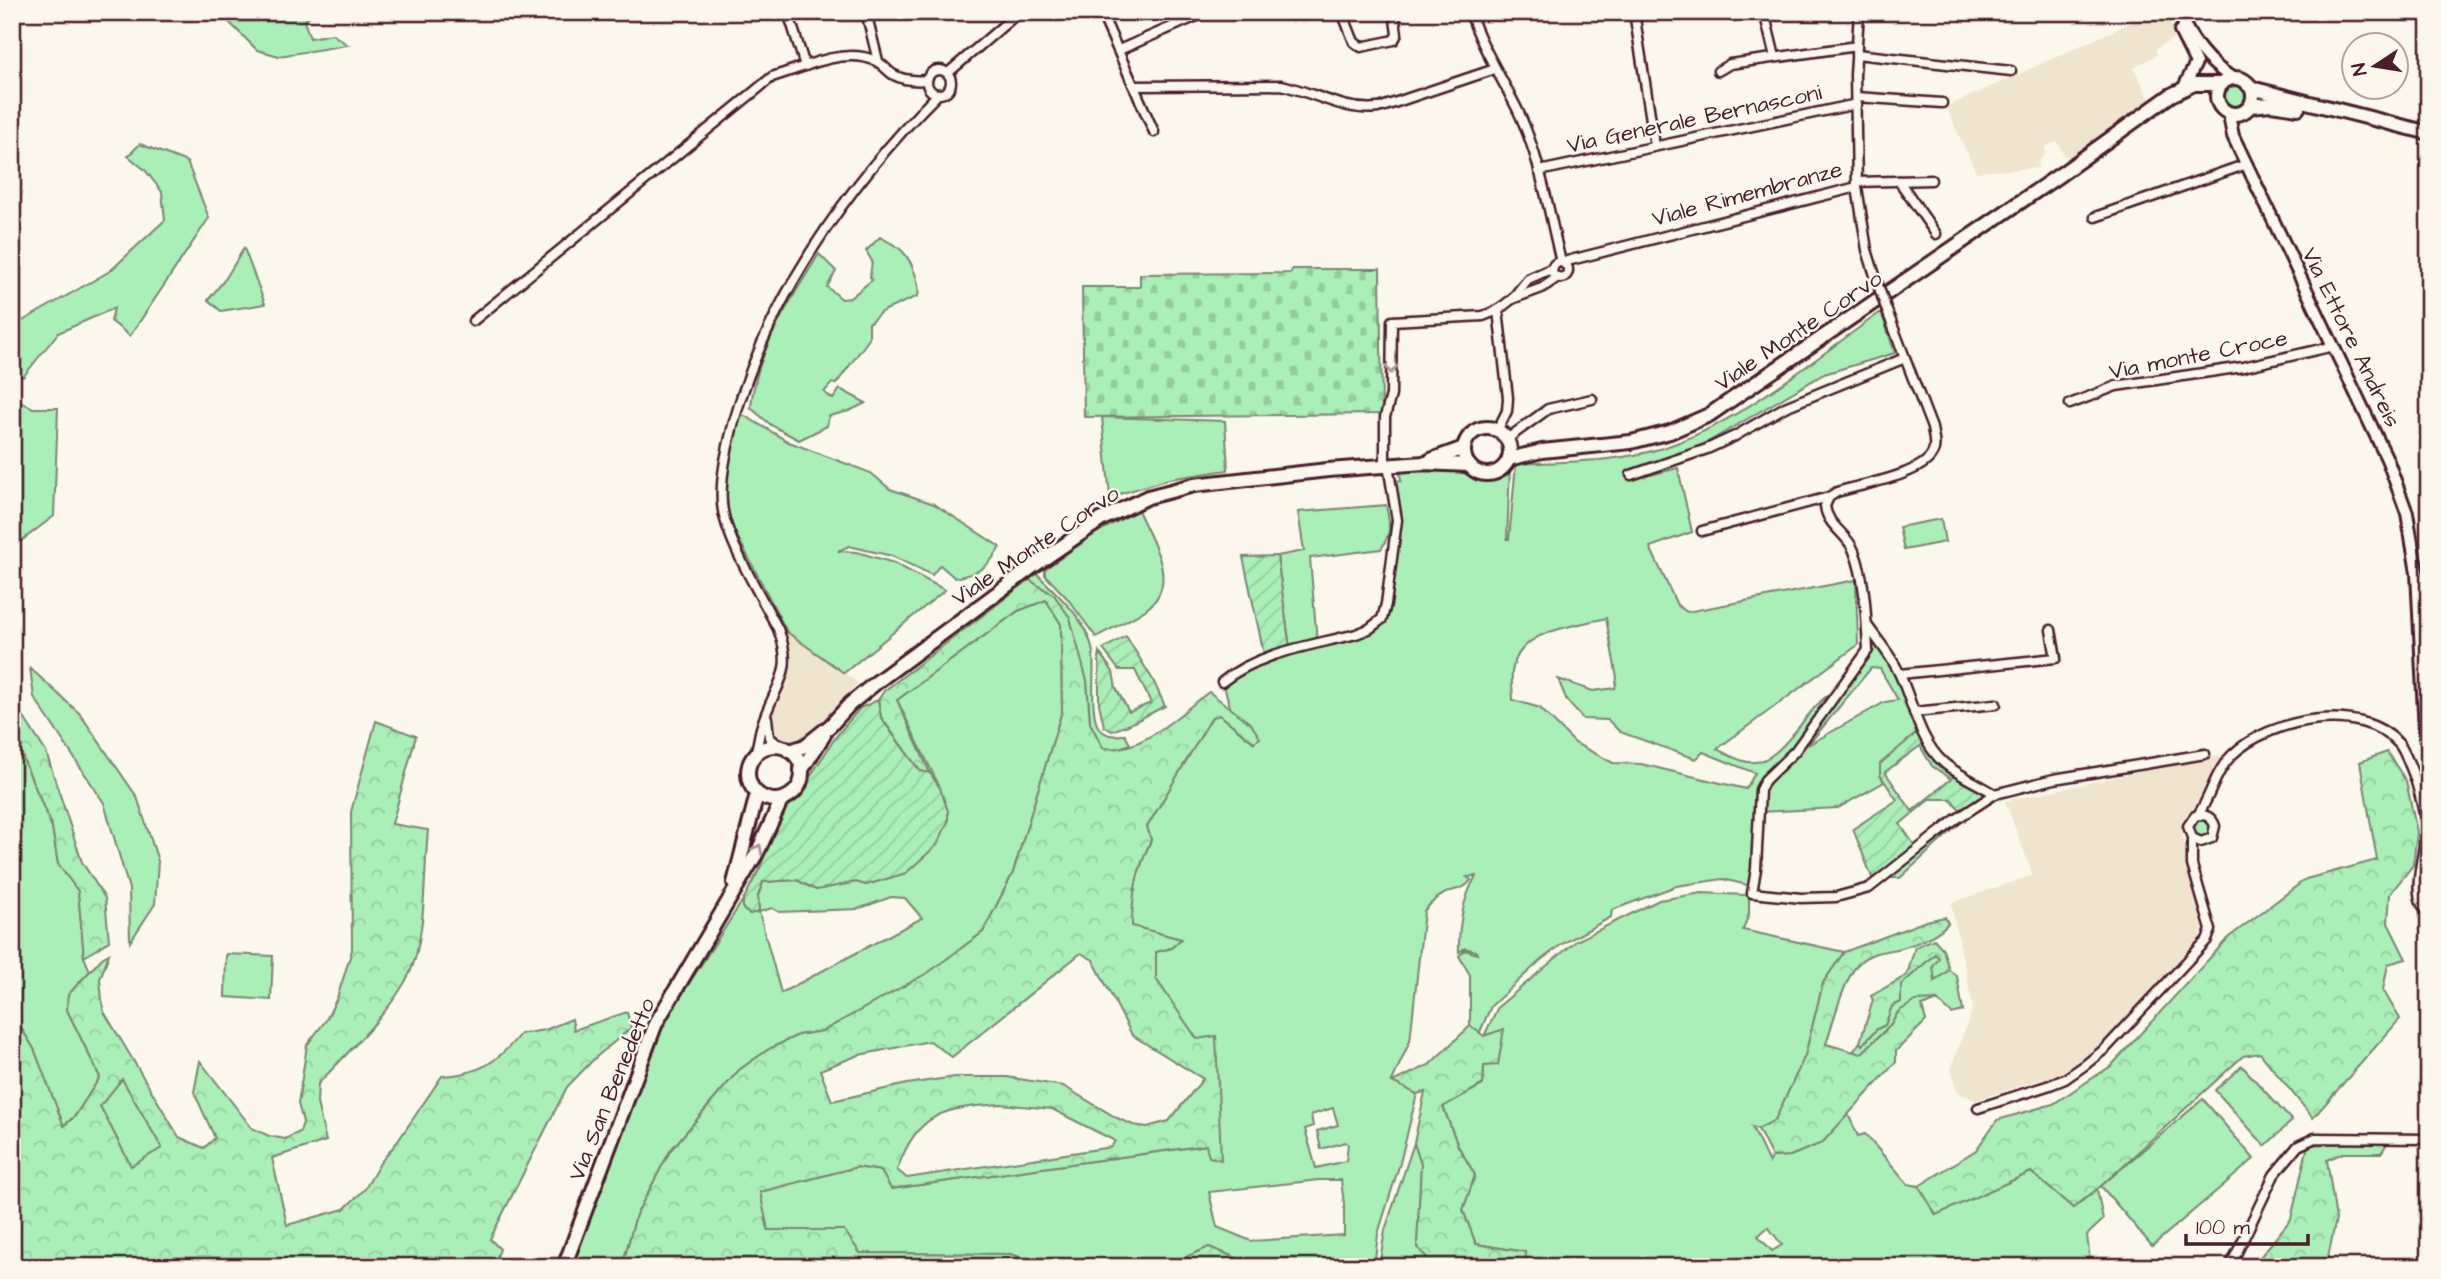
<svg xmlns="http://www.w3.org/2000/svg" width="2441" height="1279" font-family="'Architects Daughter',sans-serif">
	<defs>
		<pattern id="forest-crowns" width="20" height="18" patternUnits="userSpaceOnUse" patternTransform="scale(1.75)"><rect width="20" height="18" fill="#aaeeb8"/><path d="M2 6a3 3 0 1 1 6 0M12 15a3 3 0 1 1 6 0" fill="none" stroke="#94cc9e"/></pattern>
		<pattern id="cemetery-stones" width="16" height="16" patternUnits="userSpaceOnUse" patternTransform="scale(1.75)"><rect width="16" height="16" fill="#aaeeb8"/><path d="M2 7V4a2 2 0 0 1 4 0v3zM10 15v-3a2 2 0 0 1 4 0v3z" fill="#94cc9e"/></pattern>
		<pattern id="garden-furrows" width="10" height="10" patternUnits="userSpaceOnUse" patternTransform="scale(1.75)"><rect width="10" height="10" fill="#aaeeb8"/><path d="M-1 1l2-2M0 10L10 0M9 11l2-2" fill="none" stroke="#94cc9e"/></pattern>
	</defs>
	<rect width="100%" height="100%" fill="#fbf7ec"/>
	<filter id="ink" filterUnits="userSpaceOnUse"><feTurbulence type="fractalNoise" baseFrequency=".0143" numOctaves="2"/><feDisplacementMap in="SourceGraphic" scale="14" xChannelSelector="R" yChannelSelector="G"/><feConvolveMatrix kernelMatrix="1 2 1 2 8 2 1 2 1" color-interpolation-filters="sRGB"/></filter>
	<g filter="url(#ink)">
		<!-- built -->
		<g fill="#efe5cf">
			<path d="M2154,12H2166L2174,33L2173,39L2155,49L2157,55L2134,68L2152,104L2076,158L2065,156L2057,142L2045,147V154L2039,161L2038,168L1976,172L1946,107Z"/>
			<path d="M787,632L858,683L807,740L791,746L775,735L771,725V713L785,681L789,657Z"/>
			<path d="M2222,754L2194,809L2182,821L2181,829L2203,929L2199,939L2105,1042L2064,1072L1976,1100L1957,1092L1951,1068L1973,1007L1951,903L2033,875L2005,801Z"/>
		</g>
		<!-- grass -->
		<g fill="#aaeeb8" stroke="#7a8672" stroke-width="2" fill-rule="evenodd">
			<path d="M219,12H314L304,21L310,38L332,34L348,45L279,56L257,50Z"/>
			<circle cx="2235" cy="96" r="11"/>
			<path d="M140,144L187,162L209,218L130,336L111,321L114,308L58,333L23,377L12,371V327L110,271L165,220L162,192L145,170L128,156Z"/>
			<path d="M880,237C887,241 899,246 904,253C912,262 921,285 918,296L881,312L869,323V339L836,384L832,383L824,392L833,399L840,389L866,403L849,411L829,416L827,426L799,440L771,425L751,408C755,353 790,301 819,254L836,271L827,287L842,299L850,298L872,280L870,277L872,261L866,251Z"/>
			<path d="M244,248L265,304L221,311L208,300L226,278Z"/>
			<path d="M1881,312L1895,353L1824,374L1689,453L1630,470L1631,480L1678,468L1692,532L1650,547L1677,605L1687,612L1856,580L1858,645L1717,749C1726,754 1738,761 1748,762C1782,767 1805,707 1832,693L1825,702L1827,705L1788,756L1758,784L1751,886L1723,879L1676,886L1612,910L1611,917L1562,944L1541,960L1491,1006L1480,1032L1470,1026V975L1459,956L1465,950L1477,954L1476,951L1465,948L1459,952C1458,927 1463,898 1476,876L1467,877L1471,880C1464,891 1454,888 1444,894C1436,898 1430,904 1424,911L1410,1041L1392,1081L1417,1094L1400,1163L1378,1234L1374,1267H1259L1209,1247L1188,1256L1176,1267H1052L1010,1254L860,1253L843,1230H767L760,1192L857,1167L881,1171L892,1189L1207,1145L1216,1037L1197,1040L1156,979V952L1171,948L1181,939L1131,926C1132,891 1137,871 1151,840L1147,827L1212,716L1220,715L1253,742L1251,724L1231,710L1224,686L1236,673L1262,661L1345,640L1374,629L1390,612L1396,543L1394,480L1401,481L1400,472L1459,471L1477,479L1492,481L1502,476L1510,467L1507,539H1509L1516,464C1563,461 1614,463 1659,449C1740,424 1812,360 1881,312ZM1606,618L1617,678L1615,688L1593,691L1558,679L1567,701L1583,719L1608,720L1620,732L1696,759L1703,752L1755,773L1746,789L1641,764L1613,763L1575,743L1540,708L1513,700C1513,691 1511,681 1512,672C1518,629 1572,627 1606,618ZM1333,1108L1338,1125L1317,1131L1321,1149L1345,1142L1348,1144L1346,1161L1316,1168L1305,1129L1313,1126L1311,1115ZM1319,1180H1341L1344,1204V1235L1251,1241L1217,1227L1209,1192Z"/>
			<path d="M12,397L33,408H58L54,516L12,548Z"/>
			<path d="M740,413L789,442L871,473L890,489L934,504L1000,547C988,568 979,573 955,578L940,565L932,575L892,556L849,546L838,551L857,552L894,563L945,590L844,673L787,632L732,526C720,488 731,450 740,413Z"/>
			<path d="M1102,417L1225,421L1228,470L1169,479L1110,497Z"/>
			<path d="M1386,505C1390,524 1392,533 1381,549L1310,558L1317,642L1290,648L1277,556L1304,551L1298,512Z"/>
			<path d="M1138,510C1150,539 1180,580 1149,607C1136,618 1111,628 1096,637L1067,598L1045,575V569L1096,533Z"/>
			<path d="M1941,519L1945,542L1904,550L1899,527Z"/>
			<path d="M1036,573C1058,595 1089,621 1093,653C1095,676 1090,703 1097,725C1105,737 1112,736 1125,735L1130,744L1114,750L1103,748L1090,723L1087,681L1054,595L1029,580Z"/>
			<path d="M1046,600L1061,624L1062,711L1013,873L983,932L929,973L823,1031L798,1035L769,1049L739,1070L670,1151L636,1215L622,1267H570L656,1039L668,1016L743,900V909L749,914L759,912L758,896L763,882L797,880L816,890L856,882L866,885L906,873L940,788L897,700L1018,611ZM891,897L905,898L922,918L781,993L759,912L772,908L779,912L858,909Z"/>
			<path d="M1871,633L1891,664L1920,730L1880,775L1884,782L1838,808L1760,812L1762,790L1845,689L1872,650ZM1871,668L1880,669L1898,700L1885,702L1808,745Z"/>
			<path d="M30,668L80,714L137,797L158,861L155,904L130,942L129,889L104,803L34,697Z"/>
			<path d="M12,721L24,761L52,827L58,864L78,891L84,957L90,971L68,995L67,1010L100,1077L75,1116L63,1126L34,1049L12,1013Z"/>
			<path d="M1979,806L1900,878H1886Z"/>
			<circle cx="2202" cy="828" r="9"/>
			<path d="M1702,893L1746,895L1749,898V914L1743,930L1844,952L1823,983L1805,1056L1775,1121L1758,1129L1752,1127L1769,1163L1772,1157L1790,1156L1822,1143L1848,1114L1858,1136L1865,1134L1908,1184L1919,1186L1936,1214L2031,1172L2073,1208L2097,1189L2103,1220L2087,1235L2090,1260L2101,1267H1528L1525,1252L1476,1244L1463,1210L1475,1175L1458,1146L1443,1106L1483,1085L1484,1066L1503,1030L1484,1036L1498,1007L1576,941L1659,900ZM1768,1227L1782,1245L1772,1251L1758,1236Z"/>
			<path d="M226,954L273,956L271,1000L225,997Z"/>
			<path d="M1935,954L1939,958L1935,981L1949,970L1957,976L1963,1011L1952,1014L1937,1000L1898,1012L1891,1024L1861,1054L1853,1052L1860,1042L1863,1045L1877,1029L1885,1025L1892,1006L1901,1002V985Z"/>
			<path d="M2242,1066L2292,1121L2265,1146L2215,1090Z"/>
			<path d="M122,1078L162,1148L131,1167L100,1106Z"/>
			<path d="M2203,1099L2254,1159L2152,1246L2101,1186Z"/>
			<path d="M1414,1143L1421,1164L1417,1247L1436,1267H1379L1385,1230Z"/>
		</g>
		<!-- forest -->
		<g fill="url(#forest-crowns)" stroke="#7a8672" stroke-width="2" fill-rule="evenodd">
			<path d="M1029,580L1054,595L1070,618L1087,681L1090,723L1103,748C1143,754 1179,713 1209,692L1251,724L1260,738L1254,742L1220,715L1212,717L1147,827L1151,840C1137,871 1132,891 1132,926L1181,939L1171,948L1156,952V979L1197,1039L1216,1036L1221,1160L1209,1157L1206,1145L891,1189L881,1171L857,1167L760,1192L768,1230H844L860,1253L1010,1254L1052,1267H622L636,1215L670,1151L739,1070L769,1049L798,1035L823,1031L929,972L983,932L1013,873L1062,711L1061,624L1046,600L1018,611L897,700L930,773L920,771L881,717L878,700L884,691ZM1081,953L1093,960L1132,1035L1203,1079L1169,1121L1147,1127L1133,1125L1117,1118L1063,1086L1007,1077H955L907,1084L832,1101L820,1070L859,1055L930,1041L952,1057ZM1001,1104L1052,1109L1115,1141L1111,1147L907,1178L897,1170C918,1111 945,1108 1001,1104Z"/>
			<path d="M12,699L46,752L82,862L105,898L109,941L84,957L78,891L58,864L52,827L24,761L12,721Z"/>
			<path d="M376,721L416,736L392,824L428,830C424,870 426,928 413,965C399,1004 347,1053 318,1084L317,1103L326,1141L272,1158L287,1225L344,1209L365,1189L380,1163L398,1141L442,1076C479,1074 497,1063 520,1034L545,1030L572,1019L574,1030L627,1012L631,1028L595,1058L567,1087L490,1239L500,1249L493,1267H12V1013L34,1049L64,1126L75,1116L100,1077L67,1010L68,995L102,958L109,954L100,979L103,1010L179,1137L204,1148L215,1138L194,1092L200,1061L252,1128L269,1136L285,1139L300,1132L303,1122L298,1104L307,1045L326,1020L337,998L352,950L351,812ZM122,1079L162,1148L131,1166L100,1106Z"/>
			<path d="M2387,752L2406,781L2417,832L2413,865L2390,894L2388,923L2406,959L2388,964L2383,990L2400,1019L2313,1118L2260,1053L2243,1056L2101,1186L2073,1208L2031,1172L1936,1215L1919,1186L1976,1150L1997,1120L2053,1104L2111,1066L2229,937L2306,879L2377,860L2360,762Z"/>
			<path d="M1945,917L1948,923C1939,934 1919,943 1905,947C1889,952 1872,950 1859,963C1844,978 1833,1023 1826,1044L1861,1054L1891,1025L1898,1012L1915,1001L1938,1000L1922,1006L1926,1021L1896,1051V1062L1822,1143L1790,1156L1772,1157L1758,1129L1775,1120L1805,1056L1823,983L1844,952L1926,921Z"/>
			<path d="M1934,939L1943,949L1949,970L1935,981L1933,967L1939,958L1935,954L1901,985V1002L1892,1006L1885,1025L1877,1029L1862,1045L1860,1042L1873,1000L1871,996L1907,975L1915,947Z"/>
			<path d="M1470,1026L1484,1036L1504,1029L1498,1065L1484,1066L1483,1084L1443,1107L1458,1146L1475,1175L1463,1210L1476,1244L1525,1252L1528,1267H1436L1417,1247L1421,1164L1414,1143L1425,1092L1417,1094L1392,1082L1429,1065Z"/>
			<path d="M2389,1141L2381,1153H2343L2327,1160L2336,1219L2326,1267H2252L2291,1219L2308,1145Z"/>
			<path d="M1209,1247L1259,1267H1176L1188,1256Z"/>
		</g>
		<!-- cemetery -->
		<path fill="url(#cemetery-stones)" stroke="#7a8672" stroke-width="2" d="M1292,269H1380L1382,414L1084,417L1082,287H1140V274L1291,273Z"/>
		<!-- garden -->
		<g fill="url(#garden-furrows)" stroke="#7a8672" stroke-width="2" fill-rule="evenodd">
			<path d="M1277,556L1290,648L1264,654L1243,557Z"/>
			<path d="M1126,636L1153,680L1165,706L1128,725L1112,731L1104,726L1099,704V652L1113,672L1116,688L1129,712L1151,703L1135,670H1119L1103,649Z"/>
			<path d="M878,700L881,718L920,771L930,773L940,788L948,811V822L937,845L906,873L866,885L856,882L816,890L797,880L763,882L758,896L759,912L749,914L743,909V900L760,868L781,812L795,800L837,735L860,708Z"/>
			<path d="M1920,730L1940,763L1989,794L1960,810L1951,799H1930L1900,824L1917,849L1873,880L1853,829L1897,800L1880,775V764ZM1920,746L1932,766L1951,779L1912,811L1885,772Z"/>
		</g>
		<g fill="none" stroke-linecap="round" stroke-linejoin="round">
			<defs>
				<g id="street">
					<path d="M788,12L805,66C826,58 855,51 876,61C883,64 887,71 894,75C903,80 916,81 927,80"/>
					<path d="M866,12L878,61"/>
					<path d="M1101,12L1154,132"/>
					<path d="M1342,12L1354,42L1361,47L1394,40L1397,34L1394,12"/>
					<path d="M1470,12C1482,49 1504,81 1520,115C1541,162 1549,213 1561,262"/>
					<path d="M1634,12L1655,146"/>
					<path d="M1859,12L1855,75L1857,187L1867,250L1878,285"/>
					<path d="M1765,16L1775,57"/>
					<path d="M1119,50L1206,12"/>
					<path d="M1856,54L2011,71"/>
					<circle cx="939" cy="82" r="12"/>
					<path d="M1718,71L1730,64L1857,46"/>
					<path d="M948,73L1019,12"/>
					<path d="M1135,86L1281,85C1313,92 1345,112 1378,108"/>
					<path d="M1856,97L1942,103"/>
					<path d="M1382,107L1495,69"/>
					<path d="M1539,171L1857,104"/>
					<path d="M1899,181L1936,234"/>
					<path d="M1857,182L1931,180"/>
					<path d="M2095,217L2247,164"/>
					<circle cx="1560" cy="270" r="8"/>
					<path d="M1564,264L1567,261L1857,187"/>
					<path d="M1512,299L1528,279L1553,268"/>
					<path d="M1887,311L1932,428C1933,436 1937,446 1932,454C1922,475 1859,485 1837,492L1829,497L1825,506C1827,526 1848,534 1854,551C1866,581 1866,618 1868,650L1795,751L1765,780L1760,790L1756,869L1752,893L1801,898L1836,897L1869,888L1955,820L1995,794"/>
					<path d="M473,321L772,77L805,66"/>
					<path d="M2070,404L2116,386L2243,367L2334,346"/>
					<path d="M1497,431L1507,411L1508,398L1498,310"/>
					<path d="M1507,439L1548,409L1592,399"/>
					<path d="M1385,465V417L1391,395L1392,321L1483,316L1498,310L1512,299L1542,288L1558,277"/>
					<path d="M1631,475L1707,449L1735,436L1785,407L1905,358"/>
					<path d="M1702,531L1829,497"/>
					<path d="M1867,625C1878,641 1892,656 1900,675C1913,703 1919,741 1944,763C1958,775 1979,784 1995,794L2054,779L2205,754"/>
					<path d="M1900,674L2056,658L2051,630"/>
					<path d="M1222,682C1259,652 1311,646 1356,634L1369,629L1382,619L1386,604L1397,520L1388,465"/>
					<path d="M1914,712L1996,704"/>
					<path d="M767,718L769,737L782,748"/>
					<path d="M753,757C759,747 758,736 762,725C774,685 796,674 778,629C761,596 725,539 722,504C720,478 727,449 733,425C766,301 848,184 938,94"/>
					<path d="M2198,815C2211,796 2215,772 2232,755C2269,719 2361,700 2399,744C2404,750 2408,761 2411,768C2417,782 2426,816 2426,831C2425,853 2408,899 2429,912"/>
					<path d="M1978,1108L2050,1085L2065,1079L2085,1065L2106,1048L2207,940L2211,930L2192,865V838L2188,826L2195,816C2205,813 2212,817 2215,826L2212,838L2201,842L2192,838"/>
					<path d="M2230,1267L2274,1175L2298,1146L2315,1138L2429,1139"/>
				</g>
				<g id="secondary">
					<path d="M2178,12C2191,40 2207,63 2234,79"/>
					<path d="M2180,31L2196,63L2183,89"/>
					<path d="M2233,114L2230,120L2233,136L2387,459L2407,513L2417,573L2425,732L2429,753"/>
				</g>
				<g id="primary">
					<circle cx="2235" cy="96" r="18"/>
					<path d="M2248,85L2255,89L2429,133"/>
					<path d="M2250,106L2271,104L2298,108"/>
					<circle cx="1487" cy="451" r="23"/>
					<path d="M1509,459L1542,451L1631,442L1670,432L1709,415L2061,174L2171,95L2194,84H2222"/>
					<path d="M1431,460L1464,448"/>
					<circle cx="775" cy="773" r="27"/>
					<path d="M790,751L805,746L830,726L850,704L878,681L1035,565L1102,519L1148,497L1194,485L1328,470L1424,463L1469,465"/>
					<path d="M801,771L824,735"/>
					<path d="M734,883L757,794"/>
					<path d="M564,1267L656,1023L758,851L782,799"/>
				</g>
			</defs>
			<!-- street casing -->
			<use href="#street" stroke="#4a1f2b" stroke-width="13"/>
			<!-- secondary casing -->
			<use href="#secondary" stroke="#4a1f2b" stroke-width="16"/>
			<!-- primary casing -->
			<use href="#primary" stroke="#4a1f2b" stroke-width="18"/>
			<!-- street -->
			<use href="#street" stroke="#fbf7ec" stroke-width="8"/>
			<!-- secondary -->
			<use href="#secondary" stroke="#fbf7ec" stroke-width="10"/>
			<!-- primary -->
			<use href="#primary" stroke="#fbf7ec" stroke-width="12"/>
			<defs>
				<path id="street-bridge" d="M1878,285L1887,311"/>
			</defs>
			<!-- street-bridge casing -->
			<use href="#street-bridge" stroke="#4a1f2b" stroke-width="13" stroke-linecap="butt"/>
			<!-- street-bridge -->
			<use href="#street-bridge" stroke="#fbf7ec" stroke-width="8"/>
		</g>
		<!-- one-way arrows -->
		<defs><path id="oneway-chevron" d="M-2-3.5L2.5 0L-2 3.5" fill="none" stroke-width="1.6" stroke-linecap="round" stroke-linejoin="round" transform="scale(1.75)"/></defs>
		<g stroke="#ab9695">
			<use href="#oneway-chevron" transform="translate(1391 369) rotate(91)"/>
			<use href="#oneway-chevron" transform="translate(758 849) rotate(-62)"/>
		</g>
	</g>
	<g text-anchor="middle" stroke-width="5" stroke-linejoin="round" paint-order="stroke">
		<!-- street labels -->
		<g font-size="23" fill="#4a1f2b" stroke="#fbf7ec">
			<text transform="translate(1694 118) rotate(-12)" y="8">Via Generale Bernasconi</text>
			<text transform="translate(1747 193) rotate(-15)" y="8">Viale Rimembranze</text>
			<text transform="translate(1798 330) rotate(-34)" y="8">Viale Monte Corvo</text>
			<text transform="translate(2352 337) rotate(64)" y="8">Via Ettore Andreis</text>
			<text transform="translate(2198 354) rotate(-11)" y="8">Via monte Croce</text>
			<text transform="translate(1035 545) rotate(-34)" y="8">Viale Monte Corvo</text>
			<text transform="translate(611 1089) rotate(-68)" y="8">Via San Benedetto</text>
		</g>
	</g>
	<!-- margin -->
	<rect width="2441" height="1279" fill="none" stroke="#fbf7ec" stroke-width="42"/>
	<rect x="21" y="21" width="2399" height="1237" fill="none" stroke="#4a1f2b" stroke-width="2.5" filter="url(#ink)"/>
	<!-- north arrow -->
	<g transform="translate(2375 66) rotate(258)"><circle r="33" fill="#fbf7ec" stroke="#b4a19f" stroke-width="2"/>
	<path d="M0-5L12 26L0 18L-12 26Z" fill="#4a1f2b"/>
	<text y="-10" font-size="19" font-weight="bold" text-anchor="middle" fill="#4a1f2b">N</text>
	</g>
	<!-- scale -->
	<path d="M2186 1234v10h122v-10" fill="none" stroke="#4a1f2b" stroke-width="3.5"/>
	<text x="2196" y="1234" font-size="21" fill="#4a1f2b" stroke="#fbf7ec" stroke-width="5" paint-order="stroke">100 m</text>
</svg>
